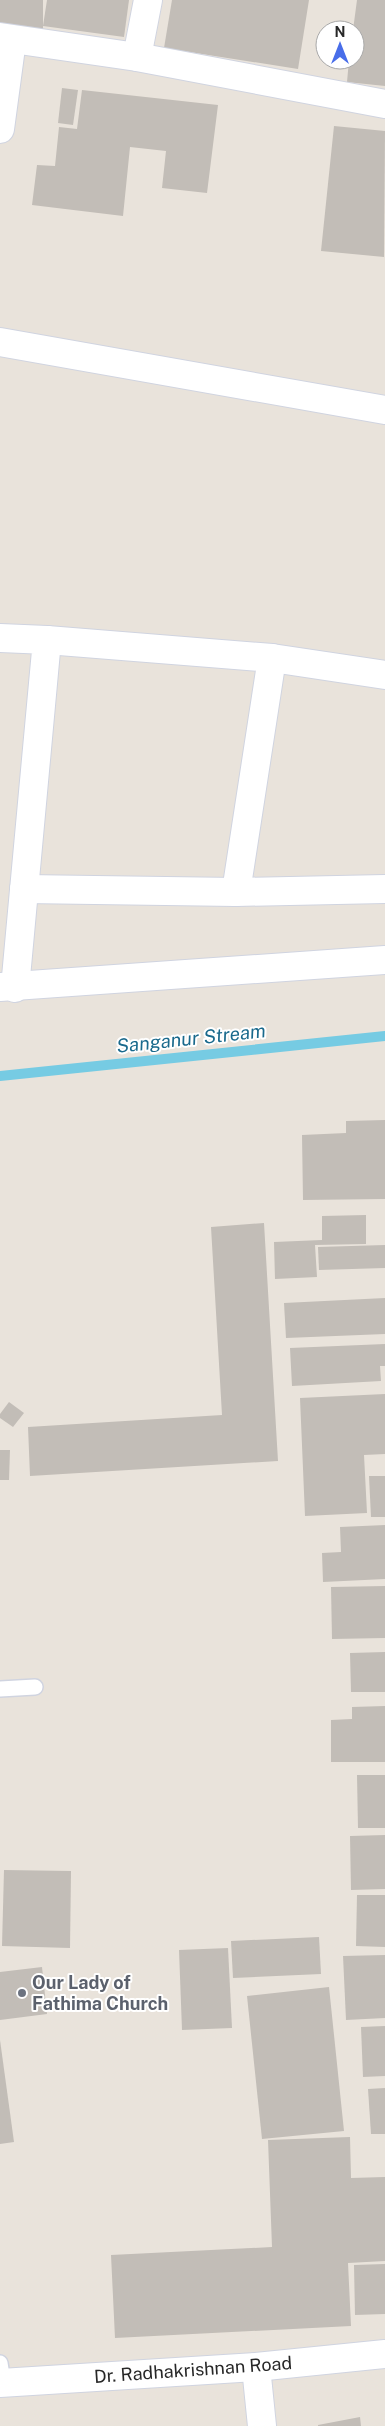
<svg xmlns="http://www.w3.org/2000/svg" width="385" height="2426" font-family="'Public Sans',sans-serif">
	<rect width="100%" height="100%" fill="#e9e3db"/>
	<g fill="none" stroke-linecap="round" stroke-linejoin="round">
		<!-- stream -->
		<path stroke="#76cbe3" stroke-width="10" d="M0,1076L385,1036"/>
	</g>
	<!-- building -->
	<g fill="#c2bdb7">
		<rect x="0" y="0" width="43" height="31"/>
		<path d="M47,0H129L124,37L43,26Z"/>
		<path d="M172,0H309L298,69L164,48Z"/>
		<path d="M357,0H385V86L347,82L349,60H355V30H353Z"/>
		<path d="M62,88L78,90L73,125L58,123Z"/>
		<path d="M82,90L218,105L207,193L162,188L166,151L130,147L123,216L32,205L37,165L55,166L59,127L77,129Z"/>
		<path d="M334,126L385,131L384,257L321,251Z"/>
		<path d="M385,1120V1199L303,1200L302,1135L346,1133V1121Z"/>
		<path d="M366,1215V1244L315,1245L317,1277L275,1279L274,1242L322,1240V1216Z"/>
		<path d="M264,1223L278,1461L30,1476L28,1427L222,1415L211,1227Z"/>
		<path d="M385,1245V1268L319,1270L318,1247Z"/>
		<path d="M385,1298V1334L286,1338L284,1303Z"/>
		<path d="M385,1344V1366H380L381,1381L292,1386L290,1348Z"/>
		<path d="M385,1394V1454L364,1455L367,1513L305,1516L300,1398Z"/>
		<path d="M9,1402L24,1413L13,1427L0,1418V1414Z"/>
		<path d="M0,1450H10L9,1480H0Z"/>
		<path d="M369,1476H385V1517H371Z"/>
		<path d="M385,1525V1579L323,1582L322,1553L341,1552L340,1527Z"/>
		<path d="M385,1586V1638L332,1639L331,1587Z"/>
		<path d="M385,1652V1692H351L350,1653Z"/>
		<path d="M385,1706V1762H331V1720L352,1719V1707Z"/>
		<path d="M357,1775H385V1828H358Z"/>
		<path d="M385,1835V1889L351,1890L350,1836Z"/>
		<path d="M4,1870L71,1871L70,1948L2,1946Z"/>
		<path d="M357,1895H385V1947L356,1946Z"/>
		<path d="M319,1937L321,1974L233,1978L231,1941Z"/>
		<path d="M228,1948L232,2028L182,2030L179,1950Z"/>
		<path d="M385,1955V2018L346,2020L343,1956Z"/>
		<path d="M42,1967L47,2014L0,2020V1972Z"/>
		<path d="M329,1987L344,2131L262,2139L247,1996Z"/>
		<path d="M385,2026V2076L363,2077L361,2027Z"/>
		<path d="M0,2040L14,2142L0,2144Z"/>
		<path d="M385,2088V2134H371L368,2089Z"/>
		<path d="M350,2137L351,2178L385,2177V2261L348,2263L351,2326L115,2338L111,2255L272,2247L268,2140Z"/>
		<path d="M385,2264V2314L355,2315L354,2265Z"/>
		<path d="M360,2417L361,2426H318V2425Z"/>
	</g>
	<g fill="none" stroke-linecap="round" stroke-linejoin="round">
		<defs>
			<g id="service">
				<path d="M0,1689L35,1687"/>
				<path d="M0,2363L3,2382"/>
			</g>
			<g id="minor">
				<path d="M0,37L137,57L385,104"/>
				<path d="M137,57L148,0"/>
				<path d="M0,129L12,40"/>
				<path d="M0,638L47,640L15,988"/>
				<path d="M47,640L272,658L236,892"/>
				<path d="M272,658L385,675"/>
				<path d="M24,889L236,892L385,889"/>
				<path d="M0,987L385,960"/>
				<path d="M256,2367L262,2426"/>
			</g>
			<g id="tertiary">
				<path d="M0,342L385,410"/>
				<path d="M0,2383L256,2367L385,2354"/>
			</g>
		</defs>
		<!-- service casing -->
		<use href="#service" stroke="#d0d4e0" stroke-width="18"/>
		<!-- minor casing -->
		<use href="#minor" stroke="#d0d4e0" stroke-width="30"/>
		<!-- tertiary casing -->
		<use href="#tertiary" stroke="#d0d4e0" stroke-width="30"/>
		<!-- service -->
		<use href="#service" stroke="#fff" stroke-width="15"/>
		<!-- minor -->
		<use href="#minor" stroke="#fff" stroke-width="28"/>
		<!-- tertiary -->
		<use href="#tertiary" stroke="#fff" stroke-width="28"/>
	</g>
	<!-- markers -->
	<circle fill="#6b7280" stroke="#fff" stroke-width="2" cx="22" cy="1993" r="5"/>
	<g text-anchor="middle" stroke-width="4" stroke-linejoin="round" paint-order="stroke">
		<!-- worship labels -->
		<g font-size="18" font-weight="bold" fill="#5b616d" stroke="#fff" text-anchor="start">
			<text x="32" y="1989">Our Lady of<tspan x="32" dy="21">Fathima Church</tspan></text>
		</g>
		<!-- street labels -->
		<g font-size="18" fill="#282828" stroke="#fff">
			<text transform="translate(193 2370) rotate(-4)" y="6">Dr. Radhakrishnan Road</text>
		</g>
		<!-- water labels -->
		<g font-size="19" font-style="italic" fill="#19698c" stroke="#fff">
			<text transform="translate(191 1038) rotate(-6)" y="7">Sanganur Stream</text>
		</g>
	</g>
	<!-- north arrow -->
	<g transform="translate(340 45)"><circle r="24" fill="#ffffff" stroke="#a9a9a9"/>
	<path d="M0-4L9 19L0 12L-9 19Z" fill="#486de9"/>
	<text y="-8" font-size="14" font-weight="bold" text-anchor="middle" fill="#282828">N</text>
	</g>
</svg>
